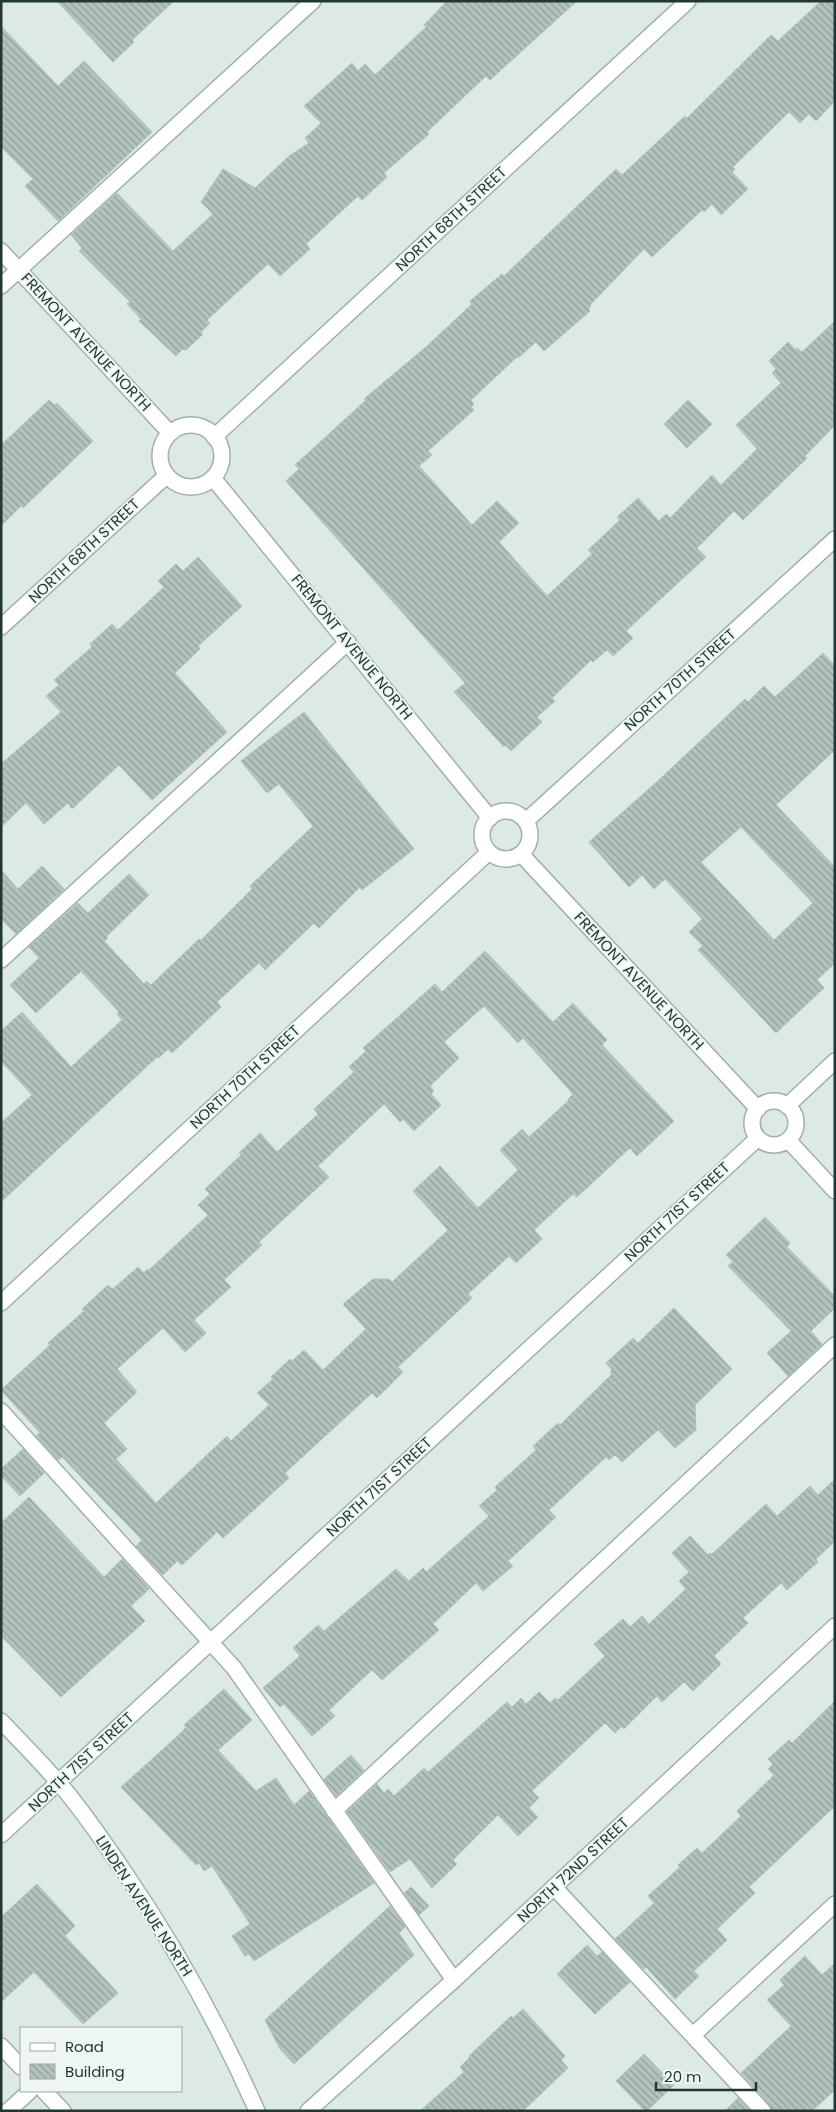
<svg xmlns="http://www.w3.org/2000/svg" width="836" height="2112" font-family="Poppins,sans-serif">
	<defs>
		<pattern id="building-back-hatch" width="6" height="6" patternUnits="userSpaceOnUse" patternTransform="scale(1.25)"><rect width="6" height="6" fill="#b3c3be"/><path d="M-1 5l2 2M0 0l6 6M5-1l2 2" fill="none" stroke="#919f9b"/></pattern>
	</defs>
	<rect width="100%" height="100%" fill="#dde9e4"/>
	<!-- building -->
	<g fill="url(#building-back-hatch)" stroke="#b0c2bc" fill-rule="evenodd">
		<path d="M57,1H174L132,40L134,42L113,62Z"/>
		<path d="M447,1H577L490,80L486,76L427,132L429,134L384,173L387,177L362,200L358,196L306,244L310,249L280,276L268,264L207,320L210,323L201,332L203,334L186,350L183,349L176,356L139,321L141,319L127,304L130,302L79,251L82,248L71,235L117,193L173,251L213,214L201,202L223,169L255,188L289,156L309,143L305,138L321,123L304,106L352,63L358,71L365,64L375,75L426,27L424,25Z"/>
		<path d="M821,1H835V101L816,121L809,114L800,123L789,112L733,167L735,169L732,172L748,189L721,215L712,204L704,212L702,210L652,257L644,249L590,305L591,306L588,309L590,311L544,351L536,342L518,358L517,357L471,400L474,404L471,407L474,410L428,451L432,455L419,466L472,525L497,501L519,523L499,542L547,596L592,554L588,550L620,520L617,517L638,498L659,521L666,514L670,518L712,475L721,485L757,449L736,425L781,383L772,373L776,369L769,361L788,342L796,350L797,348L802,352L835,321V425L805,456L807,458L743,520L734,511L697,548L706,557L626,631L633,638L613,656L607,650L593,662L591,660L552,698L555,701L537,717L542,722L511,751L505,745L504,747L454,692L465,683L286,481L299,469L295,465L366,400L364,399L427,346L472,304L470,301L502,274L504,276L616,169L622,175L685,116L687,118L771,35L778,41Z"/>
		<path d="M1,26L58,86L84,61L152,132L58,221L25,186L33,179L1,147Z"/>
		<path d="M49,400L54,405L57,403L93,441L23,508L21,506L1,526V445Z"/>
		<path d="M688,400L712,424L687,448L664,424Z"/>
		<path d="M198,557L242,606L198,646L200,649L175,673L227,732L152,800L119,765L72,809L68,803L44,824L26,803L1,827V764L61,712L46,696L59,685L54,680L92,647L90,644L112,624L118,630L164,587L158,581L176,564L183,571Z"/>
		<path d="M823,653L835,666V750L776,805L835,867V963L817,980L824,988L776,1033L698,950L703,946L689,932L702,919L665,879L654,889L642,875L629,887L589,842L660,779L745,699L748,702L764,686L775,697ZM741,827L813,903L774,940L701,862Z"/>
		<path d="M304,712L414,849L362,890L360,887L319,928L314,923L265,970L259,963L217,1002L221,1007L172,1053L168,1049L159,1058L157,1057L1,1202V1123L32,1095L1,1061V1031L22,1012L71,1067L122,1020L117,1014L119,1012L81,971L36,1013L10,985L39,958L29,947L78,903L88,913L129,874L149,895L106,937L108,938L104,941L144,984L147,981L151,985L199,939L201,940L252,889L250,886L313,826L279,784L267,793L241,761Z"/>
		<path d="M42,866L64,889L16,934L1,919V870L18,889Z"/>
		<path d="M485,951L553,1022L573,1003L607,1040L602,1045L674,1121L637,1156L630,1148L577,1197L573,1194L534,1230L542,1239L516,1263L509,1256L468,1294L472,1298L398,1367L403,1372L377,1398L372,1393L285,1473L289,1478L223,1538L217,1532L182,1565L177,1561L163,1575L136,1546L142,1540L62,1457L58,1460L36,1436L40,1433L1,1390L50,1345L48,1343L84,1311L82,1309L108,1285L112,1289L114,1288L138,1267L144,1273L147,1269L148,1271L208,1215L198,1205L210,1194L205,1189L241,1155L239,1153L260,1133L277,1152L318,1114L314,1109L354,1072L349,1067L366,1051L363,1048L435,984L442,992ZM484,1006L518,1043L523,1038L573,1094L568,1099L569,1100L529,1137L522,1129L500,1150L518,1170L478,1208L440,1166L413,1191L448,1230L392,1282L389,1279H373L343,1304L366,1329L323,1370L304,1350L292,1361L290,1359L271,1377L273,1379L257,1393L269,1405L231,1441L227,1436L156,1503L116,1459L127,1449L104,1423L137,1392L117,1369L163,1328L185,1352L206,1333L194,1320L231,1287L224,1280L262,1245L259,1242L329,1177L318,1166L384,1104L400,1122L403,1119L414,1131L441,1105L431,1094L434,1091L430,1086L459,1058L444,1042Z"/>
		<path d="M765,1217L790,1243L787,1247L835,1296V1308L811,1331L822,1344L788,1376L767,1353L791,1331L728,1266L733,1262L726,1255Z"/>
		<path d="M674,1308L732,1369L695,1405L696,1430L675,1448L658,1430L622,1462L615,1455L609,1460L606,1457L549,1510L556,1517L508,1561L513,1566L483,1591L476,1583L433,1624L439,1630L382,1680L372,1670L329,1710L335,1716L312,1736L284,1704L280,1707L263,1688L300,1656L293,1648L318,1625L324,1631L396,1569L409,1581L423,1568L426,1572L489,1516L479,1506L497,1490L495,1487L536,1450L533,1446L558,1423L560,1425L612,1374L610,1372L612,1370L606,1363L633,1338L638,1343Z"/>
		<path d="M23,1449L44,1473L20,1496L1,1476V1469Z"/>
		<path d="M835,1479V1541L816,1559L818,1562L787,1590L781,1583L743,1618L748,1623L714,1656L721,1664L693,1691L684,1682L662,1702L657,1696L624,1729L622,1726L615,1733L605,1723L532,1791L539,1798L529,1808L538,1817L518,1836L498,1815L453,1860L457,1864L432,1888L410,1859L390,1872L347,1812L377,1784L384,1793L388,1789L394,1796L424,1768L428,1772L507,1702L512,1707L521,1698L526,1704L539,1692L550,1703L555,1698L558,1700L605,1656L594,1644L623,1619L630,1627L642,1616L649,1624L686,1589L679,1581L689,1572L672,1553L690,1536L708,1555L710,1553L712,1554L766,1504L777,1516L810,1486L818,1495Z"/>
		<path d="M29,1497L104,1577L122,1559L149,1589L131,1606L145,1621L61,1697L1,1636V1523Z"/>
		<path d="M224,1689L252,1720L218,1750L256,1791L276,1778L294,1805L309,1791L374,1883L254,1961L249,1954L245,1956L232,1936L250,1924L212,1866L204,1871L199,1863L196,1865L121,1787L182,1732L186,1727L184,1725Z"/>
		<path d="M835,1701V1806L749,1887L755,1893L717,1929L727,1940L694,1971L699,1976L675,1999L646,1967L644,1969L615,1939L652,1905L654,1903L648,1896L680,1867L678,1865L697,1848L702,1853L741,1816L737,1811L774,1775L768,1769L773,1764L768,1759L789,1740L792,1743Z"/>
		<path d="M351,1755L364,1770L336,1796L324,1779Z"/>
		<path d="M37,1884L75,1926L65,1936L118,1993L83,2024L34,1972L1,2002V1917Z"/>
		<path d="M411,1887L429,1906L419,1915L404,1893Z"/>
		<path d="M390,1906L405,1927L399,1933L414,1955L294,2064L280,2049L265,2020Z"/>
		<path d="M587,1945L597,1956L602,1952L630,1982L595,2014L557,1974Z"/>
		<path d="M805,1956L822,1975L835,1963V2090L812,2111H772L770,2105L741,2073L791,2026L767,2000L784,1985L780,1980Z"/>
		<path d="M523,2009L565,2056L561,2060L568,2068L523,2111H420L464,2072L460,2067L470,2057L469,2056L511,2016L513,2018Z"/>
		<path d="M644,2054L674,2085L647,2111H645L616,2081Z"/>
		<path d="M738,2098L750,2111H725Z"/>
	</g>
	<g fill="none" stroke-linecap="round" stroke-linejoin="round">
		<defs>
			<g id="lane">
				<path d="M1,286L313,1"/>
				<path d="M1,960L348,642"/>
				<path d="M1,1411L234,1668L454,1980"/>
				<path d="M334,1811L835,1345"/>
				<path d="M554,1887L763,2111"/>
				<path d="M693,2035L835,1904"/>
				<path d="M1,2046L21,2067"/>
				<path d="M44,2091L63,2111"/>
				<path d="M8,2111L30,2091"/>
			</g>
			<g id="street">
				<path d="M1,251L170,433"/>
				<circle cx="191" cy="456" r="31"/>
				<path d="M214,437L688,1"/>
				<path d="M213,478L490,818"/>
				<path d="M1,627L166,476"/>
				<circle cx="506" cy="835" r="24"/>
				<path d="M526,821L835,539"/>
				<path d="M521,854L758,1109"/>
				<circle cx="774" cy="1123" r="22"/>
				<path d="M787,1106L835,1061"/>
				<path d="M788,1140L835,1191"/>
				<path d="M1,1303L489,852"/>
				<path d="M1,1835L757,1139"/>
				<path d="M308,2111L454,1980L835,1626"/>
			</g>
			<path id="secondary" d="M1,1721C20,1741 40,1761 58,1782C81,1808 101,1838 121,1867C174,1944 219,2025 257,2111"/>
		</defs>
		<!-- lane casing -->
		<use href="#lane" stroke="#a1b0ab" stroke-width="18"/>
		<!-- street casing -->
		<use href="#street" stroke="#a1b0ab" stroke-width="18"/>
		<!-- secondary casing -->
		<use href="#secondary" stroke="#9db4ad" stroke-width="18"/>
		<!-- lane -->
		<use href="#lane" stroke="#fff" stroke-width="15"/>
		<!-- street -->
		<use href="#street" stroke="#fff" stroke-width="15"/>
		<!-- secondary -->
		<use href="#secondary" stroke="#fff" stroke-width="15"/>
	</g>
	<g text-anchor="middle" stroke-width="4" stroke-linejoin="round" paint-order="stroke">
		<!-- street labels -->
		<g font-size="15" fill="#203833" stroke="#eef6f2">
			<text transform="translate(451 219) rotate(-43)" y="5">NORTH 68TH STREET</text>
			<text transform="translate(86 342) rotate(47)" y="5">FREMONT AVENUE NORTH</text>
			<text transform="translate(84 551) rotate(-43)" y="5">NORTH 68TH STREET</text>
			<text transform="translate(352 647) rotate(51)" y="5">FREMONT AVENUE NORTH</text>
			<text transform="translate(680 680) rotate(-42)" y="5">NORTH 70TH STREET</text>
			<text transform="translate(639 981) rotate(47)" y="5">FREMONT AVENUE NORTH</text>
			<text transform="translate(245 1077) rotate(-43)" y="5">NORTH 70TH STREET</text>
			<text transform="translate(677 1212) rotate(-43)" y="5">NORTH 71ST STREET</text>
			<text transform="translate(379 1487) rotate(-43)" y="5">NORTH 71ST STREET</text>
			<text transform="translate(81 1762) rotate(-43)" y="5">NORTH 71ST STREET</text>
			<text transform="translate(573 1870) rotate(-43)" y="5">NORTH 72ND STREET</text>
			<text transform="translate(144 1906) rotate(57)" y="5">LINDEN AVENUE NORTH</text>
		</g>
	</g>
	<!-- border -->
	<rect width="836" height="2112" fill="none" stroke="#203833" stroke-width="5"/>
	<!-- legend -->
	<rect x="20" y="2027" width="162" height="65" fill="#eef6f2" stroke="#9caaa6"/>
	<rect x="30" y="2043" width="25" height="8" fill="#ffffff" stroke="#9caaa6"/>
	<text x="65" y="2052" font-size="15" fill="#203833">Road</text>
	<rect x="30" y="2064" width="25" height="15" fill="url(#building-back-hatch)" stroke="#9caaa6"/>
	<text x="65" y="2077" font-size="15" fill="#203833">Building</text>
	<!-- scale -->
	<path d="M656 2082v8h100v-8" fill="none" stroke="#203833" stroke-width="2.5"/>
	<text x="664" y="2082" font-size="15" fill="#203833" stroke="#eef6f2" stroke-width="4" paint-order="stroke">20 m</text>
</svg>
